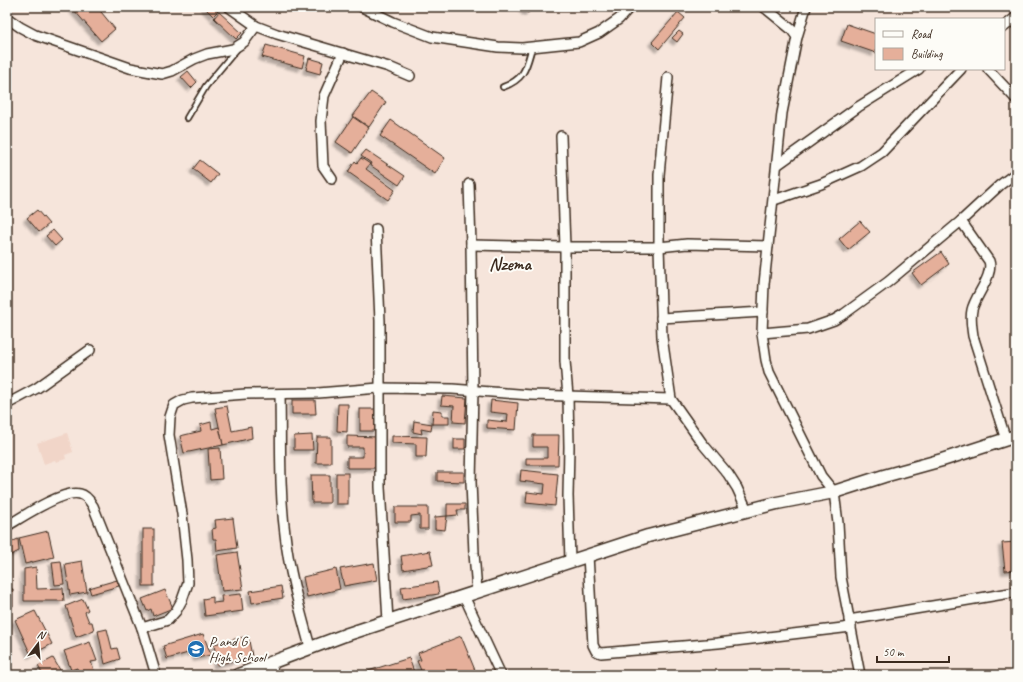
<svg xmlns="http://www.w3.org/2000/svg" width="1023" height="682" font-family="Caveat,sans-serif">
	<defs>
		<filter id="shadow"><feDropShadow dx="-3.5" dy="3.5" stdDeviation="1" flood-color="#0004"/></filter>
	</defs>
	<rect width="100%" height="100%" fill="#f6e5db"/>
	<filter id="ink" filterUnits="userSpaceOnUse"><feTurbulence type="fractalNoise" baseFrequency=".025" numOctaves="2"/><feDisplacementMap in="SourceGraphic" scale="8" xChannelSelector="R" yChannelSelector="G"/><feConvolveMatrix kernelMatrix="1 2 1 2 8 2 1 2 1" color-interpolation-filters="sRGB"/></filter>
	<g filter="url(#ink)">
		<!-- built -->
		<path fill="#f1d5c8" d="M67,433L73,452L65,455L66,459L56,462L55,460L44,464L37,443Z"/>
		<!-- building -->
		<g fill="#e5af9a" stroke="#3b2a1e" filter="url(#shadow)">
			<path d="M76,7H97L115,29L101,41L73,9Z"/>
			<path d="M204,7H216L219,10L213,16Z"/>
			<path d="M521,7H532L528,13Z"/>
			<path d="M219,12L242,33L236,39L214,18Z"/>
			<path d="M678,12L685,18L659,49L652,42Z"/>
			<path d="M847,24L876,34V53L841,41Z"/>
			<path d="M679,31L683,34L677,42L672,38Z"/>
			<path d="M266,45L305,56L302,68L262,57Z"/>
			<path d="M309,58L323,62L320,74L306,70Z"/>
			<path d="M188,71L197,82L191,88L181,77Z"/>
			<path d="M371,92L386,102L369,127L353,116Z"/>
			<path d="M353,117L369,128L352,153L336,142Z"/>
			<path d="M391,120L445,158L435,174L380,136Z"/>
			<path d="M366,150L405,176L399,185L370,165L371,163L361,156Z"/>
			<path d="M361,158L370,164L366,169L395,190L388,200L348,172L355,161L357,163Z"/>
			<path d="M200,160L218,174L211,183L193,169Z"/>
			<path d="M37,210L49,224L39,232L27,218Z"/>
			<path d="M860,221L870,232L848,250L839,239Z"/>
			<path d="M53,230L62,240L55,246L46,236Z"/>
			<path d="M941,252L949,264L921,285L912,273Z"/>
			<path d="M442,396L467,398L465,423L453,422L454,406L441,405Z"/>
			<path d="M292,400H315L316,414H292Z"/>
			<path d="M491,400L518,403L516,430L487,428V420L507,422L508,414L490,412Z"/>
			<path d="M338,404H348L347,432L337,431Z"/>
			<path d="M227,406L232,431L251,427L252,438L223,445L215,408Z"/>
			<rect x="360" y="409" width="16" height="22"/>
			<path d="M433,410L442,411V416H449V424H432Z"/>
			<path d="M414,421L432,424L431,431L421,429L422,434L413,432Z"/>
			<path d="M211,422L212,429L219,427L223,445L184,453L180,436L201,431L200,425Z"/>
			<path d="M312,435L313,450H294V436Z"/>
			<path d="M533,435H559L558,465H526V458H547V447H533Z"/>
			<path d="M347,436L378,437L377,468H347V457H363V447H347Z"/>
			<path d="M392,436L427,437L426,457H416V444L392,443Z"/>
			<path d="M317,437H331V463H316Z"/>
			<rect x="454" y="439" width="11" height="10"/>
			<path d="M220,448L222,479L210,480L208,449Z"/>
			<path d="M521,470L558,474L555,506L526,503L527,492L544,494L545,484L520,481Z"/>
			<path d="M437,472H464V482L437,481Z"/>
			<rect x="336" y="473" width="12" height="31"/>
			<path d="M311,475H330V503H312Z"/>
			<path d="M447,504H465V510H457L458,515L447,516Z"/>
			<path d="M395,507H428V529H420V515L411,516V522H395Z"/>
			<path d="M447,516L445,530L435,529V517Z"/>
			<path d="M233,518L237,548L217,551L216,539H213L212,529L216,528L215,520Z"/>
			<rect x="143" y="529" width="11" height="57"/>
			<path d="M48,531L54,557L25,564L19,538Z"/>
			<path d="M18,539L19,551L7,557V544Z"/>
			<path d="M1016,542V570L1005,571L1002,543Z"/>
			<path d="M430,551L433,565L403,570L401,556Z"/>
			<path d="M237,552L243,589L222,591L217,555Z"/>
			<path d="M61,561L64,584L55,585L52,562Z"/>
			<path d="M82,561L87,592L70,595L65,564Z"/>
			<path d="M374,563L377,580L344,586L340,569Z"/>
			<path d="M36,567L37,589L63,588L64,601H24V569Z"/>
			<path d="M336,569L340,589L307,597L303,577Z"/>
			<path d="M117,580L119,586L91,594L89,588Z"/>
			<path d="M437,582L439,594L403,599L401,587Z"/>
			<path d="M281,586L283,598L252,603L250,591Z"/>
			<path d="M7,589H13V606L7,607Z"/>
			<path d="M165,590L173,608L153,616L151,609L147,611L142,599Z"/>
			<path d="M241,594L243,611L205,616L203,599L213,597V603L222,602L221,596Z"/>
			<path d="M83,599L88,610L85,612L89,622H92L94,630L76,637L66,606Z"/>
			<path d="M35,611L52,644L31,655L15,620Z"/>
			<path d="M107,629L112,649L117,648L120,659L105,664L98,631Z"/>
			<path d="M203,634L211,655L197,658L195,651L167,659L163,646Z"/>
			<path d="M248,636L252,656L217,665L214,644Z"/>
			<path d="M461,636L477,675H423L417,661L421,660L418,653Z"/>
			<path d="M90,642L97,661L91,662L95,673L89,675H79L77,668L71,670L64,651Z"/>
			<path d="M53,658L63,675H43L38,666Z"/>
			<path d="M409,658L414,672L404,675H366L365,672Z"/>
		</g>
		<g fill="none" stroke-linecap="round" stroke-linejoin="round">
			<defs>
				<g id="service">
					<path d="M503,87C525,79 526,68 532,47"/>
					<path d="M187,118L206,86L236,50"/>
				</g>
				<g id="minor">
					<path d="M229,7L256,26L277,34L389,67L410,76"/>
					<path d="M362,7L393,22L432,37L498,47L522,48L579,42L599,33L619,19L630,7"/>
					<path d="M764,7L791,29L797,37L782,113L764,284L762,333L766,360L769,372L821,476L834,492L838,523L841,577L860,675"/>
					<path d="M7,18L20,27L35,35L130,68L162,74L172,71L194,59L207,54L233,49L244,42L256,26"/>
					<path d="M1004,27L1016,17"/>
					<path d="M797,37L806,7"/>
					<path d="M988,69L1016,99"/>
					<path d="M668,77L659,175V247L662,337L671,399L702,443L728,474L737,488L747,510"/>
					<path d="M561,136L565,247V361L568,396L569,447L568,496L570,561"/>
					<path d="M777,165L858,107L919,69"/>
					<path d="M332,179L323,166L321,121L324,96L343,53"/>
					<path d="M469,184L471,245L473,390L471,482L474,553L477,591"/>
					<path d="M774,200L821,184L861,166L882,152L961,69"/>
					<path d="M961,221L989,261C994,275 975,296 972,310C970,319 972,328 973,336L1006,440"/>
					<path d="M376,229L380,321V487L388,621"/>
					<path d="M471,245L565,247H659L687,244L768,246"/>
					<path d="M661,318L763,312"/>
					<path d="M762,333L808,329L834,320L844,314L888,282L961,221L1000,185L1016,173"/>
					<path d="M280,394C281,440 279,488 285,534C289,572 300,610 310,647"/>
					<path d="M7,404L37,388L90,350"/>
					<path d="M7,526C22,517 64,489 80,494C86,495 90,501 93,506L142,628L156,675"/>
					<path d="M588,555L593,645L596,651L601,653L718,643L851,627"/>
					<path d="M464,596L501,675"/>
					<path d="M849,620L1016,592"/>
					<path d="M142,628L168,620L176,611L182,600L188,583L187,560L182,514L169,435L170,417L174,405L183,400L192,398L246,394L318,393L379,388L452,389L531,395L671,399"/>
					<path d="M271,664L274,675"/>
				</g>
				<path id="tertiary" d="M238,675L345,635L648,536L777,503L834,492L884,476L942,460L1016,436"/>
			</defs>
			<!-- service casing -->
			<use href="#service" stroke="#3b2a1e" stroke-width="8"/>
			<!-- minor casing -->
			<use href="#minor" stroke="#3b2a1e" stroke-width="12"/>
			<!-- tertiary casing -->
			<use href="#tertiary" stroke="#3b2a1e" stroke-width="15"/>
			<!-- service -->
			<use href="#service" stroke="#fdfcf7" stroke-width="4.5"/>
			<!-- minor -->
			<use href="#minor" stroke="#fdfcf7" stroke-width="9"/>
			<!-- tertiary -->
			<use href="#tertiary" stroke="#fdfcf7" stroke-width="12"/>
		</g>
	</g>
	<!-- icons -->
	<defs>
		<symbol id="school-disc" viewBox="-11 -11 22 22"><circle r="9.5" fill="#1f6fb2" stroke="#fdfcf7"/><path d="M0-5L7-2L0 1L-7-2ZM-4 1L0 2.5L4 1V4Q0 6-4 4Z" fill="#fff"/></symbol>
	</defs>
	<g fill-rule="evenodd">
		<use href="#school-disc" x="186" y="639" width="20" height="20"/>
	</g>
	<g text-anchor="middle" stroke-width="4" stroke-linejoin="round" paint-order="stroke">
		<!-- poi labels -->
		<g font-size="14" fill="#3b2a1e" stroke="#fdfcf7" text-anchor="start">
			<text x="209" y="646">P and G<tspan x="209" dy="16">High School</tspan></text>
		</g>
		<!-- district labels -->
		<g font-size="18" font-weight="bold" fill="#3b2a1e" stroke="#fdfcf7">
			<text x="510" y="270">Nzema</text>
		</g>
	</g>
	<!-- margin -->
	<rect width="1023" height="682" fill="none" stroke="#fdfcf7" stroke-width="24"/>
	<rect x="12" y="12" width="999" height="658" fill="none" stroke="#3b2a1e" stroke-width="1.5" filter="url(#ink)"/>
	<!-- legend -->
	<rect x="875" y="18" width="130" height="52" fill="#fdfcf7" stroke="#afa8a0"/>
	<rect x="883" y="31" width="20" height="6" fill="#fdfcf7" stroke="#afa8a0"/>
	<text x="911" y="38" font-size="12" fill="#3b2a1e">Road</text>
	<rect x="883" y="48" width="20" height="12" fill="#e5af9a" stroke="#afa8a0"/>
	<text x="911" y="58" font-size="12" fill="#3b2a1e">Building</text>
	<!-- north arrow -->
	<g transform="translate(38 644) rotate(16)" stroke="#fdfcf7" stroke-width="3" paint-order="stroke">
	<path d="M0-3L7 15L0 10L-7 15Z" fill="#3b2a1e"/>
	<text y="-6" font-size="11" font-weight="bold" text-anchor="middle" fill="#3b2a1e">N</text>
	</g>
	<!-- scale -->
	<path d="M877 656v6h72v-6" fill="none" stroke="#3b2a1e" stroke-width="2"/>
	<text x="883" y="656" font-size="12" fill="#3b2a1e" stroke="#fdfcf7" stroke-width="3" paint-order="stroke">50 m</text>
</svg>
